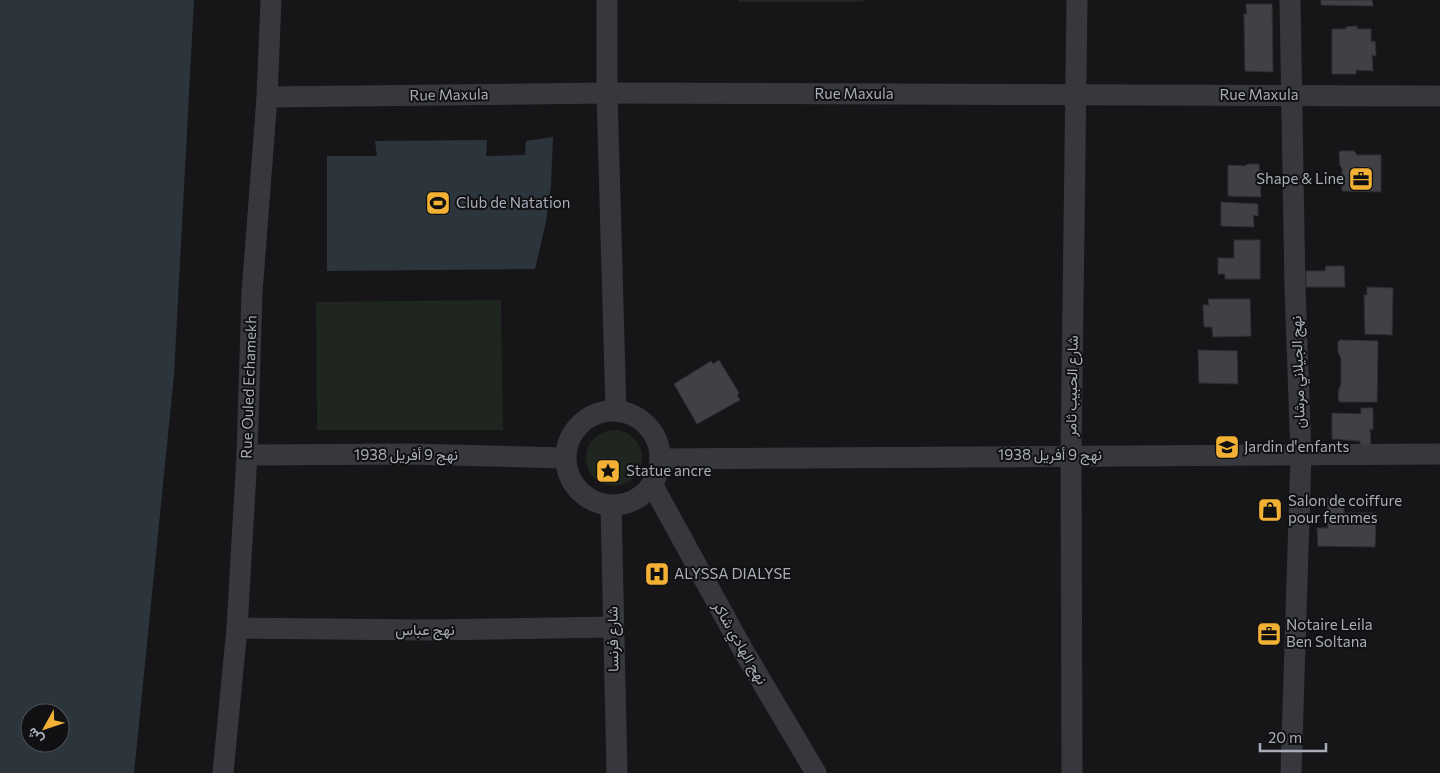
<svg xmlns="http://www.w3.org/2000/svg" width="1440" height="773" font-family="Commissioner,Vazirmatn,sans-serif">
	<rect width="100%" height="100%" fill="#161618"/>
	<!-- green -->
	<g fill="#1e261f">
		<rect x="738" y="0" width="125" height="2"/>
		<path d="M501,300L503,430H317L316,302Z"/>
		<circle cx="614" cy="458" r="28"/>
	</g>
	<!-- water -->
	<g fill="#2c353c" fill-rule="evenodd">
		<path d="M0,0H194L174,375L134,773H0ZM30,713H60V743H30Z"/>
		<path d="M553,137L551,185L546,222L535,269L327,271V156H377L375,141L487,140L486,156L525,155L526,141Z"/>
	</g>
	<!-- building -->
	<g fill="#404145" stroke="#303034">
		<path d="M1321,0H1372L1373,6L1321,5Z"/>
		<path d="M1246,4H1272L1273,72L1245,71L1244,14H1247Z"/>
		<path d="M1357,26V29H1371V42L1375,41L1376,56L1372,55L1373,71L1356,70V74H1332V29H1346V27Z"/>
		<path d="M1341,151H1354L1357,155H1381V192L1342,191V168L1340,166L1339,152Z"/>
		<path d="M1249,164H1259L1261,197L1228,196V165L1244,166Z"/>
		<path d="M1221,202L1258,204V216L1253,215L1254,227L1221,226Z"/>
		<path d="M1234,240H1260V279H1225V274H1218V258H1234Z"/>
		<path d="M1326,266H1344L1345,287H1306V271H1325Z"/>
		<path d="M1367,287L1393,288L1392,335L1365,334L1364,295H1367Z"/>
		<path d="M1208,299H1250L1251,336L1213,337L1212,327H1204L1203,305H1209Z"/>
		<path d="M1340,340L1378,341L1377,402H1340L1338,399L1339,389L1341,384V358L1338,352V342Z"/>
		<path d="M1198,350L1237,351L1238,384L1199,383Z"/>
		<path d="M719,360L739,393L737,395L740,400L697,424L674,384L711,361L713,364Z"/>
		<path d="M1361,408H1373V430L1370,429L1371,448L1361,447L1360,441L1332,439V413L1361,414Z"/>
		<path d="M1327,498H1344V513H1376L1375,547L1318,546L1317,528H1328Z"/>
	</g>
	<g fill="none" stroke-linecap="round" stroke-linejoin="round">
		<!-- minor -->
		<g stroke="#37383d" stroke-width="21">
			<path d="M607,0V93L616,411"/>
			<path d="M1290,0L1295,288L1301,455L1291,773"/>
			<path d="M267,97L607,93L1440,96"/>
			<circle cx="613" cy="458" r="47"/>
			<path d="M247,455L410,454L564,458"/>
			<path d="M660,459L1440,454"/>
			<path d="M652,484L743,650L816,773"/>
			<path d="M611,505L617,773"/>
			<path d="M237,628L428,630L613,627"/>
			<path d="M223,773L237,628L247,455L252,293L267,97L271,0"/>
			<path d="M1072,773L1071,455L1077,0"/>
		</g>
	</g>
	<!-- icons -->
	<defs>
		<symbol id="office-square" viewBox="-11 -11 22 22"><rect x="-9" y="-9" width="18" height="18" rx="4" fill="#f2b134" stroke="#111113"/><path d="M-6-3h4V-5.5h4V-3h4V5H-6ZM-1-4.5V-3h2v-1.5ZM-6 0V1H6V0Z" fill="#111"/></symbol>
		<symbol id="stadium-square" viewBox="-11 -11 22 22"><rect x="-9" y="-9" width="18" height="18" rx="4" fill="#f2b134" stroke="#111113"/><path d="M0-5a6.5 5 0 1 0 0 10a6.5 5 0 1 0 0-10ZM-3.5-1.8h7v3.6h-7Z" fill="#111"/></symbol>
		<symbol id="school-square" viewBox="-11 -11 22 22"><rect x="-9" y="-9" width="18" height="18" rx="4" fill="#f2b134" stroke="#111113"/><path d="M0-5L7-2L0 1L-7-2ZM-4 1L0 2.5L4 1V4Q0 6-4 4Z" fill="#111"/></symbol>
		<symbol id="sight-square" viewBox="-11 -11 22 22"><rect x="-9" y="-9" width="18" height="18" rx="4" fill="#f2b134" stroke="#111113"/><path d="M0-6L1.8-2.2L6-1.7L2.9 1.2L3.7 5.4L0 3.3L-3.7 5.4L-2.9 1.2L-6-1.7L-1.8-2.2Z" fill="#111"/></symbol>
		<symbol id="shop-square" viewBox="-11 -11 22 22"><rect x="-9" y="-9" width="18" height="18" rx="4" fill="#f2b134" stroke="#111113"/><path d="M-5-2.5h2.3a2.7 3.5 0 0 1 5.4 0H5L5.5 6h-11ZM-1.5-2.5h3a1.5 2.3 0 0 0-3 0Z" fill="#111"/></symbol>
		<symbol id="hospital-square" viewBox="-11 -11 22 22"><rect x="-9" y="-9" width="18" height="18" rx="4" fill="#f2b134" stroke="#111113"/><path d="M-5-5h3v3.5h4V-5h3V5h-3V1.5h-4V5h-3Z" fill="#111"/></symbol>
	</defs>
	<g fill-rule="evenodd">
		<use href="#office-square" x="1347" y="165" width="28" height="28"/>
		<use href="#stadium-square" x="424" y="189" width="28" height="28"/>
		<use href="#school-square" x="1213" y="433" width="28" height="28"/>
		<use href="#sight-square" x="594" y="457" width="28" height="28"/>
		<use href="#shop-square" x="1256" y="496" width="28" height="28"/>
		<use href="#hospital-square" x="643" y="560" width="28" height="28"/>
		<use href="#office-square" x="1255" y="620" width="28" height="28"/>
	</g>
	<g text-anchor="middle" stroke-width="4" stroke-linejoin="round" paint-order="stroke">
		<!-- street labels -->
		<g font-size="15" fill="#a8adb8" stroke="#111113">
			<text x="854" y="99">Rue Maxula</text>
			<text transform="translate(449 95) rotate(-1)" y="5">Rue Maxula</text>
			<text x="1259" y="100">Rue Maxula</text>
			<text transform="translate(1298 372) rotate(-92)" y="5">نهج الجيلاني مرشان</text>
			<text transform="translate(1072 386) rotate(-89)" y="5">شارع الحبيب ثامر</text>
			<text transform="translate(249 387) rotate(-88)" y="5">Rue Ouled Echamekh</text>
			<text x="406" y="460">نهج 9 أفريل 1938</text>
			<text x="1050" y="460">نهج 9 أفريل 1938</text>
			<text x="425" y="635">نهج عباس</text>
			<text transform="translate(613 639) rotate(-91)" y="5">شارع فرنسا</text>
			<text transform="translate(740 643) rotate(60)" y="5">نهج الهادي شاكر</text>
		</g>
		<!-- poi labels -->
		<g font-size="15" fill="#a8adb8" stroke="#111113" text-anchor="start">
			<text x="1344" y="184" text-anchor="end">Shape &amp; Line</text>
			<text x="456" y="208">Club de Natation</text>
			<text x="1244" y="452">Jardin d'enfants</text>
			<text x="626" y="476">Statue ancre</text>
			<text x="1288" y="506">Salon de coiffure<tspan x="1288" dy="17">pour femmes</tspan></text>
			<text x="674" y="579">ALYSSA DIALYSE</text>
			<text x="1286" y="630">Notaire Leila<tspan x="1286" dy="17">Ben Soltana</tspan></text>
		</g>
	</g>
	<!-- north arrow -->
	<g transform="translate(45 728) rotate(230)"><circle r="24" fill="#111113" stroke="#4d4f55"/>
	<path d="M0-4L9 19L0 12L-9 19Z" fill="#f2b134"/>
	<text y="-8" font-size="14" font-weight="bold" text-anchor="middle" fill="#a8adb8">ش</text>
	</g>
	<!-- scale -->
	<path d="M1260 743v8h66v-8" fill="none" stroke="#a8adb8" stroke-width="2.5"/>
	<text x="1268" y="743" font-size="15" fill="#a8adb8" stroke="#111113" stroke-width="4" paint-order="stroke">20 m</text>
</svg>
